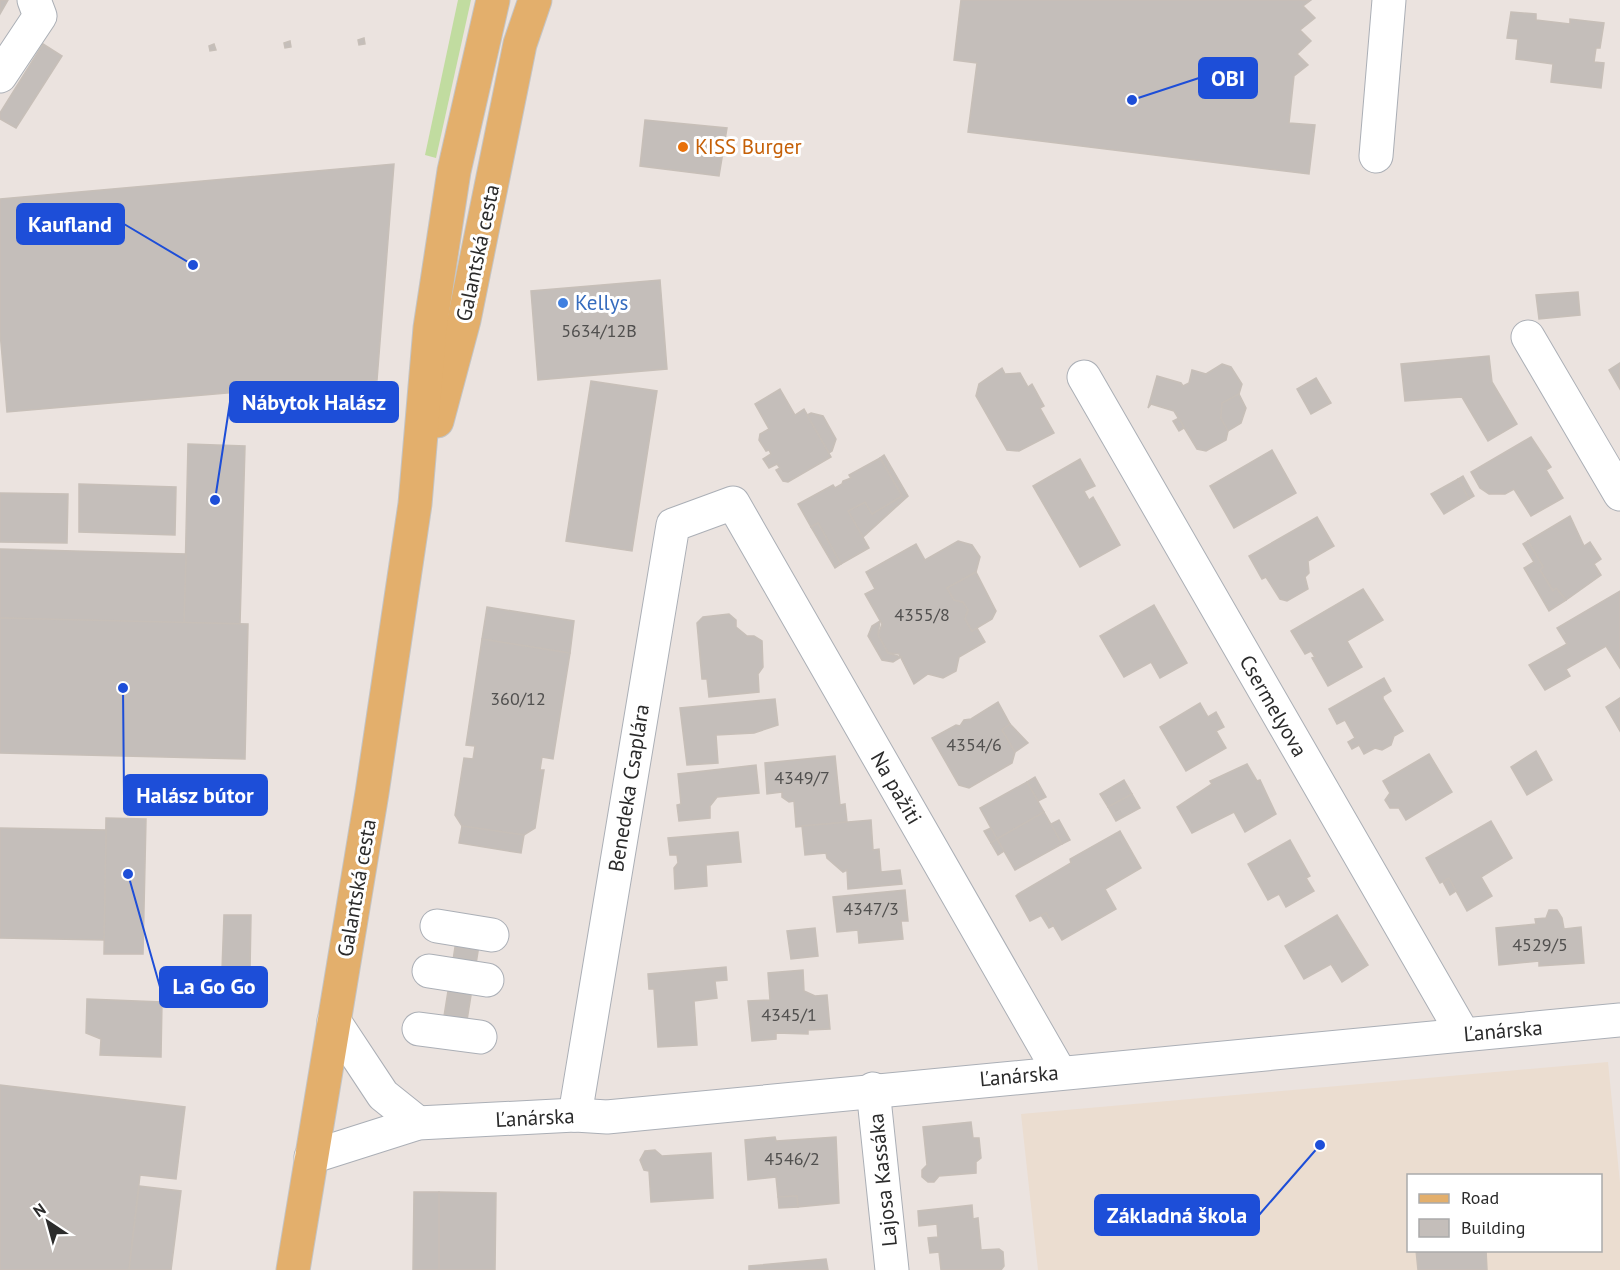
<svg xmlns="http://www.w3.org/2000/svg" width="1620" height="1270" font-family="'PT Sans',sans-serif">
	<rect width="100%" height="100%" fill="#ebe3df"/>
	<!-- education -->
	<path fill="#ebddd0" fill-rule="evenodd" d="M1608,1062L1620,1183V1270H1038L1021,1114ZM1408,1176H1600V1250H1408Z"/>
	<!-- green -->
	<path fill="#c1dca0" d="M458,0H471L436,158L425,155Z"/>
	<!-- building -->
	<g fill="#c4beba" stroke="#c7bfb8" stroke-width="1.5">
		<path d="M0,0H8L0,14Z"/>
		<path d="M961,0H1311L1303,6L1315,18L1300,30L1311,41L1297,54L1308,65L1294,76L1289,123L1315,125L1309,174L968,132L977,63L954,60Z"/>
		<path d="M1511,12L1536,14V20L1570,24V19L1604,23L1600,48H1596L1594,62L1604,63L1601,88L1551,82L1553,64L1516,59L1518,39L1507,38Z"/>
		<path d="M364,38L365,44L359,45L358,40Z"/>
		<path d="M290,41L291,47L285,48L284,43Z"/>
		<path d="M43,44L62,56L16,128L0,119V113Z"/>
		<path d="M214,44L216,50L210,51L209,46Z"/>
		<path d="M645,120L727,128L719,176L640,166Z"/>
		<path d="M394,164L377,380L7,412L0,332V199Z"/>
		<path d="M660,280L667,369L538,380L531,291Z"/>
		<path d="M1578,292L1580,315L1539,319L1536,295Z"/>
		<path d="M1489,356L1492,382L1517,424L1488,441L1462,397L1405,401L1401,364Z"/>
		<path d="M1620,363V389L1609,370Z"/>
		<path d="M1222,364L1231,367L1242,384L1239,394L1222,403L1221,418L1228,431L1226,440L1206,451L1197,449L1174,411L1151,404L1148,408L1157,376L1181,383L1183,386L1189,383L1192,370L1206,374Z"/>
		<path d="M1002,368L1005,374L1020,373L1028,387L1032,384L1044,406L1040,408L1054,433L1019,451L1007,450L976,396L979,384Z"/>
		<path d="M1316,378L1331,403L1311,414L1297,389Z"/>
		<path d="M591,381L657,391L632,551L566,541Z"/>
		<path d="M780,389L795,415L804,409L831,457L788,482L783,481L776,470L780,468L777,464L769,468L763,459L771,454L769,450L766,451L759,440L760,434L769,429L755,404Z"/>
		<path d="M1239,394L1246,408L1241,423L1228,431L1221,418L1222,403Z"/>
		<path d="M811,413L823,416L836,439L832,451L829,453L807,415Z"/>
		<path d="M1179,418L1184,428L1179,431L1173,421Z"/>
		<path d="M1531,437L1551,467L1546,470L1563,498L1531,516L1514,489L1505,494H1489L1480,488L1471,472Z"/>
		<path d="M188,444L245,446L240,624L184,623Z"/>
		<path d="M1272,450L1296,493L1234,528L1210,486Z"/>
		<path d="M884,455L908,496L863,537L848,511L865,502L872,514L902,496L880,458Z"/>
		<path d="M880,458L902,496L872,514L865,502L848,511L869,548L841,564L818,523L811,527L798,504L833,485L835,488L842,484L843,481L851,478L849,475Z"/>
		<path d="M1080,459L1095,486L1084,491L1089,500L1093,497L1120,545L1080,567L1033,486Z"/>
		<path d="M1463,476L1474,496L1469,499L1458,479Z"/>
		<path d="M1458,479L1469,499L1444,514L1431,494Z"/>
		<path d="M79,484L176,487L175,535L79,532Z"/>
		<path d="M0,493L68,494L67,543L0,542Z"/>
		<path d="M1570,516L1584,546L1590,542L1601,559L1594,564L1601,575L1566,600L1556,588L1553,591L1540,570L1543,567L1528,541Z"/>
		<path d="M1317,517L1334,546L1308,561L1309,573L1305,577L1308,589L1287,601L1280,599L1266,577L1262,579L1249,556Z"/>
		<path d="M818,523L841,564L835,568L811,527Z"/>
		<path d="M958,541L972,545L980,557L976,572L947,588L954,600L963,602L968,610L965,619L972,631L977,628L985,642L959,657L956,671L943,678L928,674L914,684L899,654L888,653L878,635L882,624L865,594L875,589L866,572L916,544L925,560Z"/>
		<path d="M1528,541L1543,567L1540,570L1553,591L1556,588L1566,600L1549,611L1524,568L1534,562L1523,544Z"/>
		<path d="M0,549L186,554L184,623L0,618Z"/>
		<path d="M976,572L996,611L992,619L972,631L965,619L968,610L963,602L954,600L947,588Z"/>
		<path d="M1363,589L1383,620L1347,641L1362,667L1328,686L1312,658L1315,657L1311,651L1305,654L1291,631Z"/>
		<path d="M1620,591V668L1606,646L1566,669L1570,676L1545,690L1529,665L1567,644L1557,628Z"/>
		<path d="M1154,605L1187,663L1160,678L1151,662L1124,677L1100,636Z"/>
		<path d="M487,607L574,621L570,653L482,639Z"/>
		<path d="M729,614L736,620V627L747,636H754L762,641L763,667L758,674L759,692L709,697L707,679H702L697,623L703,617Z"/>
		<path d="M0,618L248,624L245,759L0,753Z"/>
		<path d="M880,621L878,635L888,653L901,657L893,662L882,660L868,636L872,626Z"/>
		<path d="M482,639L570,653L553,759L542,757L540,770H544L535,828L524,835L462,826L455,815L464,758L473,759L475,746L466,745Z"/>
		<path d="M1384,678L1391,691L1383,696V699L1403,731L1394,736L1391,745L1382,750L1375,748L1364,754L1359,745L1352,749L1348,742L1355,738L1345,720L1337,724L1329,709Z"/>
		<path d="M1620,698V731L1606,707Z"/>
		<path d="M775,699L778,725L754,733L716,735L718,763L687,765L680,708Z"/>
		<path d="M998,702L1010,724L1002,730L1015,752L1012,763L969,788L959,785L932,738L956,725L960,726L964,720L971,719Z"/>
		<path d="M1200,703L1208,717L1216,712L1224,727L1216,731L1226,748L1186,771L1160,727Z"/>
		<path d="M1010,724L1028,743L1015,752L1002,730Z"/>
		<path d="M1536,751L1552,780L1527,795L1511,767Z"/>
		<path d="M1429,754L1452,792L1406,820L1399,808H1390L1385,800L1390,793L1383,781Z"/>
		<path d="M835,756L840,805L845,804L847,822L796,827L794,801L789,802L782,797V792L767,794L765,763Z"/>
		<path d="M1247,764L1257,781L1260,780L1276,814L1245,832L1234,812L1192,833L1177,807L1212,784L1210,781Z"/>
		<path d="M756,765L759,793L717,797L710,806V818L679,821L677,805L681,804L678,774Z"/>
		<path d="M1035,777L1046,797L1038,801L1027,782Z"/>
		<path d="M1124,780L1132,794L1108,807L1100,794Z"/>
		<path d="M1027,782L1044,812L997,839L980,808Z"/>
		<path d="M1132,794L1140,808L1116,821L1108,807Z"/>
		<path d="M1044,812L1062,844L1015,870L997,839Z"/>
		<path d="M106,818L146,819L143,954H104Z"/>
		<path d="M871,820L873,850L879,849L881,872L900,870L902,884L848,889L847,870L843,872L827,858L826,853L805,855L802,826Z"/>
		<path d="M1059,820L1070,840L1062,844L1051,824Z"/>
		<path d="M1491,821L1512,858L1481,877L1492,896L1467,911L1449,878L1440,883L1426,858Z"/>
		<path d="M462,826L524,835L521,853L459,843Z"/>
		<path d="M0,828L106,830L104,940L0,938Z"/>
		<path d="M991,828L997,839L991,843L984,831Z"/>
		<path d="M1120,831L1141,868L1105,889L1116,909L1062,940L1046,913L1030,921L1016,896L1018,894L1071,863L1070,859Z"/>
		<path d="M738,832L741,862L706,865L707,886L675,889L674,868L678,863L677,855H670L668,838Z"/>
		<path d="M997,839L1004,851L998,855L991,843Z"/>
		<path d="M1290,840L1310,876L1306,878L1314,891L1286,907L1279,894L1268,900L1248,864Z"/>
		<path d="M1449,878L1456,891L1450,895L1443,882Z"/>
		<path d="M905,890L908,921H901L903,939L859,943L858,930L837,932L833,897Z"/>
		<path d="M1549,910H1557L1562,918L1564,929L1581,927L1584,963L1539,966V961L1499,965L1496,928L1536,924L1535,919L1546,918Z"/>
		<path d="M1046,913L1053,926L1049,928L1041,915Z"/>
		<path d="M224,915H251L250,971L222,970Z"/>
		<path d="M1337,915L1368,965L1342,982L1331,964L1304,979L1285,946Z"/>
		<path d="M460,916L483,920L464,1039L441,1035Z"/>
		<path d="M815,928L818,956L791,959L787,931Z"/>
		<path d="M726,967L727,980L715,981L717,998L694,1001L697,1045L658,1047L654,989H649L648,974Z"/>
		<path d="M803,970L804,991L815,996L827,995L830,1029L808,1030V1034L776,1033V1039L752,1041L748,1001L770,1000L768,973Z"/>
		<path d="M87,999L162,1002L161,1057L100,1055L101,1039L86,1033Z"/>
		<path d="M0,1085L185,1107L176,1179L140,1175L129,1270H0Z"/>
		<path d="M971,1122L973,1138H979L981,1158L976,1162V1173L939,1176L934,1182H928L922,1177V1170L927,1165L923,1127Z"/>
		<path d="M775,1137L776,1141L836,1137L839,1203L798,1207L797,1196L778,1197L776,1177L748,1180L745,1140Z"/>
		<path d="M655,1150L662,1156L711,1153L713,1198L651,1202L649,1171L644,1170L640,1160L645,1151Z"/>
		<path d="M139,1186L181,1191L171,1270H129Z"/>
		<path d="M414,1192H439V1270H413Z"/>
		<path d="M439,1192L496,1193L495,1270H439Z"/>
		<path d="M797,1196L798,1207L779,1208L778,1197Z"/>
		<path d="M972,1205L973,1219L978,1218L981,1250L999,1249L1003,1252L1004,1266L1001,1270H941L939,1252L930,1253L928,1238L938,1237L937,1224L919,1226L918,1211Z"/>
		<path d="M1416,1250H1486L1487,1270H1418Z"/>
		<path d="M826,1259L828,1270H749V1266Z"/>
	</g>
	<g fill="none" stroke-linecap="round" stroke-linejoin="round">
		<defs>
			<g id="minor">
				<path d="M0,76L40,16L34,0"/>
				<path d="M1376,156L1389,0"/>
				<path d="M1528,337L1620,494"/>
				<path d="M1084,377L1463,1034"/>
				<path d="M437,926L492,935"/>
				<path d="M429,971L487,980"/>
				<path d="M334,1021L383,1095L418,1123"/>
				<path d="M419,1029L480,1037"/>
				<path d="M873,1089L892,1270"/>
				<path d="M575,1115L673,525L733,503L1060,1073"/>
				<path d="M311,1157L418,1123L575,1115L607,1117L1620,1020"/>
			</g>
			<g id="major">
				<path d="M437,421L464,320L520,44L535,0"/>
				<path d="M293,1270L372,793L415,504L430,328L454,171L493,0"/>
			</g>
		</defs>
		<!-- minor casing -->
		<use href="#minor" stroke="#abafb6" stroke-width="35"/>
		<!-- major casing -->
		<use href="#major" stroke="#c4c4c4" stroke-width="35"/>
		<!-- minor -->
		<use href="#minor" stroke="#fff" stroke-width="33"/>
		<!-- major -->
		<use href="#major" stroke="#e3af6c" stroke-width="33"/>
	</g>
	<!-- markers -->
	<circle fill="#e8710a" stroke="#fff" stroke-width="2" cx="683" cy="147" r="6"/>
	<circle fill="#3f7fe0" stroke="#fff" stroke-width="2" cx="563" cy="303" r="6"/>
	<g text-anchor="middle" stroke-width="6" stroke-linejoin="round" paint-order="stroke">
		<!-- number labels -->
		<g font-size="18" fill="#51504f">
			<text x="599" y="337">5634/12B</text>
			<text x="922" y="621">4355/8</text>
			<text x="518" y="705">360/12</text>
			<text x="974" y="751">4354/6</text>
			<text x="802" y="784">4349/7</text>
			<text x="871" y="915">4347/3</text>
			<text x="1540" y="951">4529/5</text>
			<text x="789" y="1021">4345/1</text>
			<text x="792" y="1165">4546/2</text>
		</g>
		<!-- food labels -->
		<g font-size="21" fill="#c56008" stroke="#fff" text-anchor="start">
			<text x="695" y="154">KISS Burger</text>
		</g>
		<!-- street labels -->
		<g font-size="21" fill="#2b2b2b" stroke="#fff">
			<text transform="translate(478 253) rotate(-78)" y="7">Galantská cesta</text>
			<text transform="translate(1273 706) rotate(60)" y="7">Csermelyova</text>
			<text transform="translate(629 788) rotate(-81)" y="7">Benedeka Csaplára</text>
			<text transform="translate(896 788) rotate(60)" y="7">Na pažiti</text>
			<text transform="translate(357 888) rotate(-80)" y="7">Galantská cesta</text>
			<text transform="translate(1503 1031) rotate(-5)" y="7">Ľanárska</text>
			<text transform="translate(1019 1076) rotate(-5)" y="7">Ľanárska</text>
			<text transform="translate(535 1118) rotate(-3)" y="7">Ľanárska</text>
			<text transform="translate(883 1180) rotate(-96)" y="7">Lajosa Kassáka</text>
		</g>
		<!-- shop labels -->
		<g font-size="21" fill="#366cbe" stroke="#fff" text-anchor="start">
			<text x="575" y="310">Kellys</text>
		</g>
	</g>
	<!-- callouts -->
	<path fill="none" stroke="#1d4ed8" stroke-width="2" d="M1132 100L1199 78M193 265L124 224M215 500L230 402M123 688L124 795M128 874L160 987M1320 1145L1259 1215"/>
	<g fill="#1d4ed8" stroke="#fff" stroke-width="2">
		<circle cx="1132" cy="100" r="6"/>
		<circle cx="193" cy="265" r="6"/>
		<circle cx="215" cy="500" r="6"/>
		<circle cx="123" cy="688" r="6"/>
		<circle cx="128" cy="874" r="6"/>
		<circle cx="1320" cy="1145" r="6"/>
	</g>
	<g fill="#1d4ed8" stroke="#1d4ed8" stroke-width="2">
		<rect x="1199" y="58" width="58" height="40" rx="6"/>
		<rect x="17" y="204" width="107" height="40" rx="6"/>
		<rect x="230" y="382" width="168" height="40" rx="6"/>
		<rect x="124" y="775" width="143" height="40" rx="6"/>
		<rect x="160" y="967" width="107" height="40" rx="6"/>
		<rect x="1095" y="1195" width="164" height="40" rx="6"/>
	</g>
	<g font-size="22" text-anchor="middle" font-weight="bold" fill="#fff">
		<text x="1228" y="86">OBI</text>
		<text x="70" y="232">Kaufland</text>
		<text x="314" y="410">Nábytok Halász</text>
		<text x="195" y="803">Halász bútor</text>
		<text x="214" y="994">La Go Go</text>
		<text x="1177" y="1223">Základná škola</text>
	</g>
	<!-- legend -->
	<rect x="1407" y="1174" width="195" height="78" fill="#ffffff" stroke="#aaaaaa" stroke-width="1.5"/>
	<rect x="1419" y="1194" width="30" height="9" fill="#e3af6c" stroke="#aaaaaa" stroke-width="1.5"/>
	<text x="1461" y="1204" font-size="18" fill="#2b2b2b">Road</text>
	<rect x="1419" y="1219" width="30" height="18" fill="#c4beba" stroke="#aaaaaa" stroke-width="1.5"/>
	<text x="1461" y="1234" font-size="18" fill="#2b2b2b">Building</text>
	<!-- north arrow -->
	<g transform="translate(48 1222) rotate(324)" stroke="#ffffff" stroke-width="4.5" paint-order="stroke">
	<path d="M0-4.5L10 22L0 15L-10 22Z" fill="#2b2b2b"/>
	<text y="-9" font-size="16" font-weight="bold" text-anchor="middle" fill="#2b2b2b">N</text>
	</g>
</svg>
